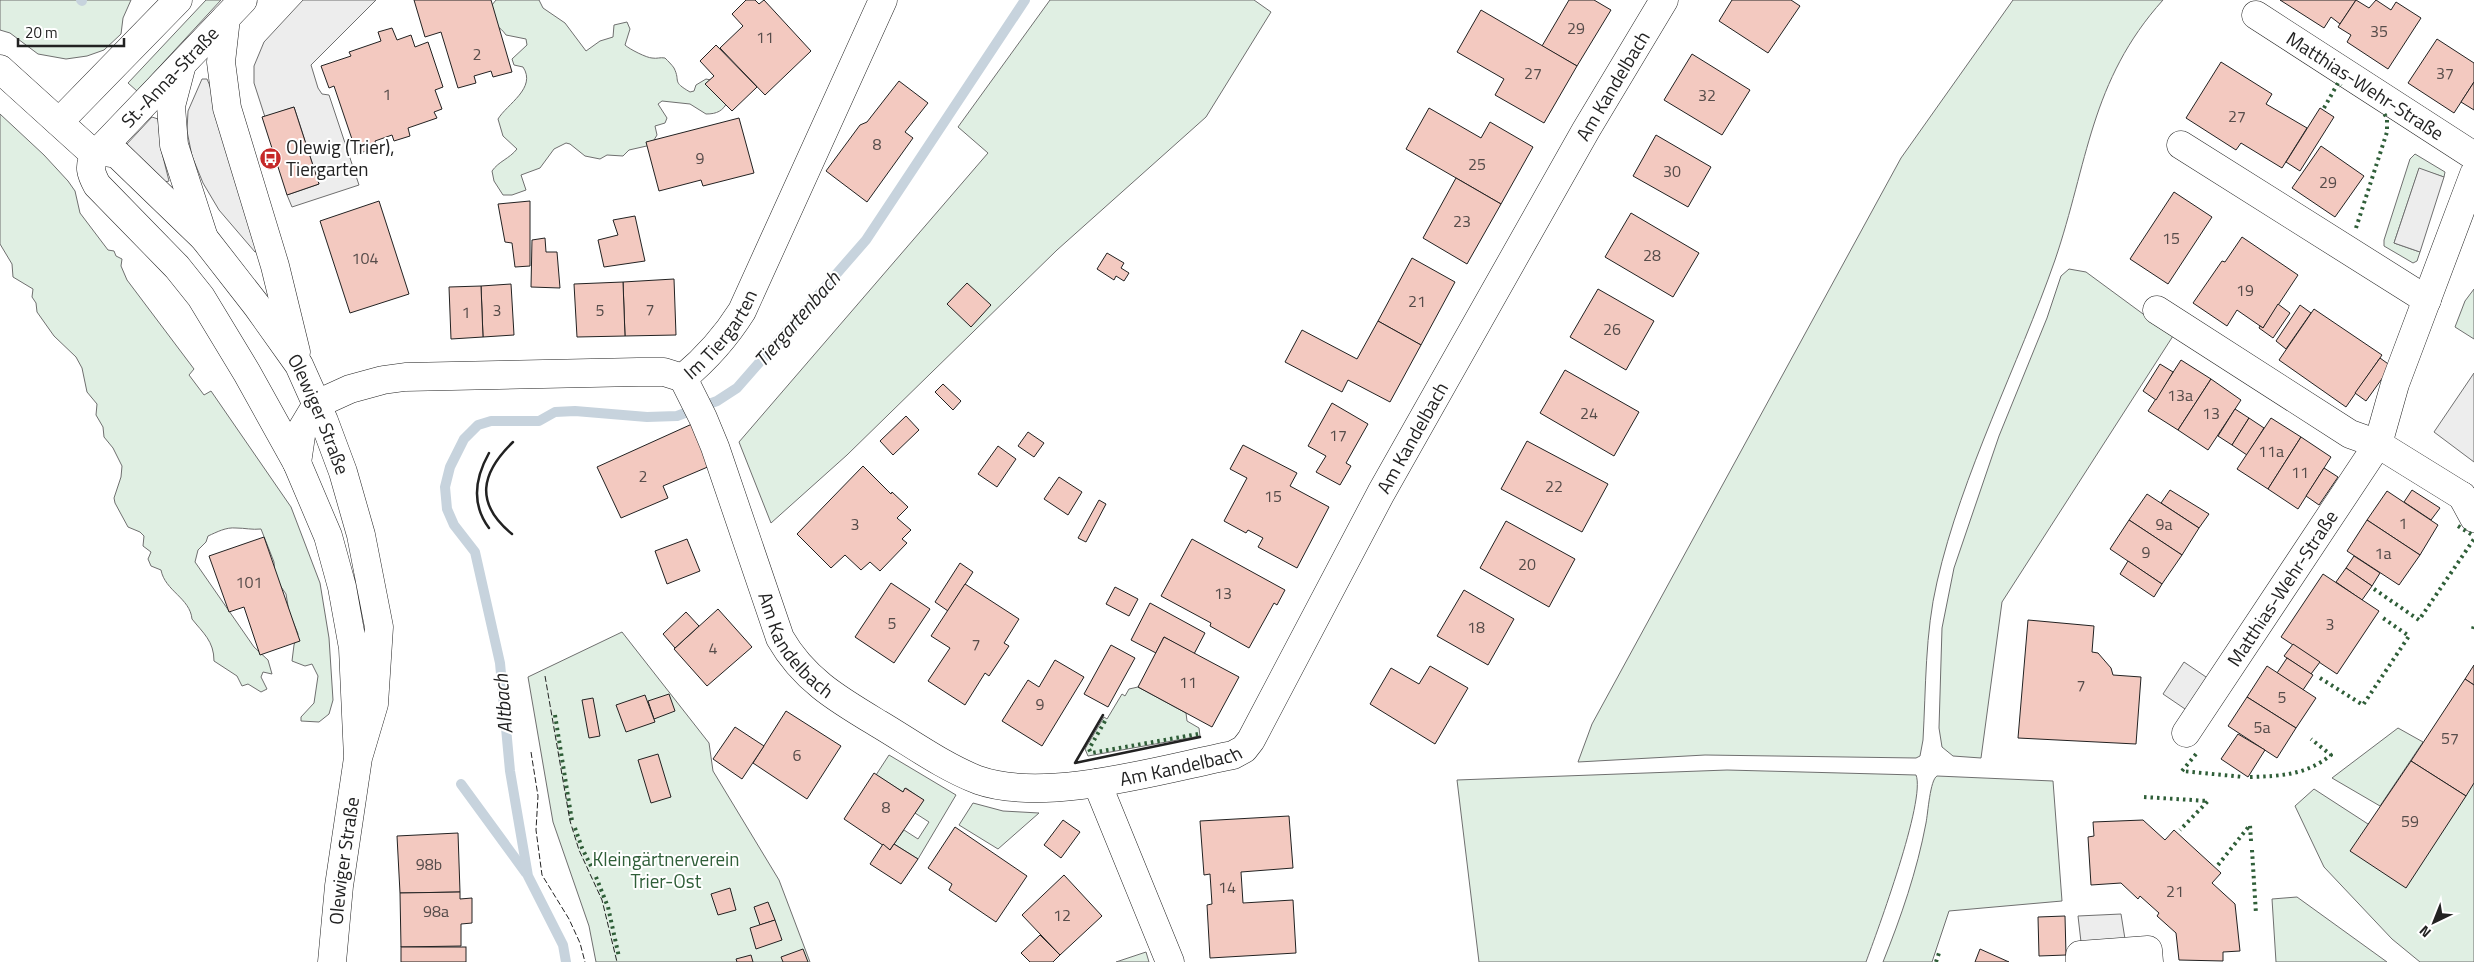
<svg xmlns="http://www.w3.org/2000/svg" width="2474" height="962" font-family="'Titillium Web',sans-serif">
	<rect width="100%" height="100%" fill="#fff"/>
	<!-- green -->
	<g fill="#e0efe3" stroke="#6f6f6f">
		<path d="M0,0H131L123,18L121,34L104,50L87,56L66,59L38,54L10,33L0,30Z"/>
		<path d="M206,0H221L137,91L128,83Z"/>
		<path d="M496,0H539L543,8L565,23L586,51L600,41L613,37L614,25L627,22L630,29L625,45C629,49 647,58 652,58C657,59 660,57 665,58C668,61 672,65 674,68C681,82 671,81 690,92L694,91L696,85L706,79L715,81L728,101C723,111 717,114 706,114L690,104L662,101L658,104L667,118L665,123L655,126L657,135L651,145L629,150L623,156L607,155L600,159L585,156L570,144L566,143L554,149L540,168L521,175L526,190L512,195H503L494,181L492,171C499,161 509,159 517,149L503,136L498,119C507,104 537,88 523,67L514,65L512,59L527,45L526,39L506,35C500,26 491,23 483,16Z"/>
		<path d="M1050,0H1254L1271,12L1206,117L1057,250L847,455L771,523L739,442L988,153L958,127Z"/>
		<path d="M2013,0H2163C2090,81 2088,163 2055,260C2018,366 1962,473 1937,582C1925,633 1926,687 1923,740L1920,756L1916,758L1705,755L1578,762L1592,724L1901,158Z"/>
		<path d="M0,114L44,155L68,181L75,191L80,213L108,250L114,251L116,256L122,259L121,266L127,280L194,369L189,375L204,395L211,391L291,507L320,583L329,638L333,700L329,714L319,722L301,721V717L314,703L318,676L312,664L305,666L292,661L294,645L298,634L289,612L286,594L275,578L274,562L261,529C252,530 245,528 236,528C226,527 217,532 208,536L206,542L198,550L195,562L254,647L268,660L272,674L263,672L261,677L267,689L261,692L248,684L242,686L237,676L214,661C214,641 203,633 192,619C190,598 165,591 161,570L151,566L148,559L151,552L143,546L144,536L140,532L128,527L115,503L114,498L121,477L122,466L113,448L104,437L103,427L96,415L97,404L87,392L82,368L76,357L54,336L37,312L36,303L32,297L33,289L13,277L12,264L0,244Z"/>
		<path d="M2415,154L2445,172L2444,177L2419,169L2394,243L2420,252L2417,261L2413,263L2384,246V240L2410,159Z"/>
		<path d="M2069,269L2086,272L2173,336L2002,602L1981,758L1953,756L1942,747L1939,728L1942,628L1954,568L1999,436L2047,318L2061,276Z"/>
		<path d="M2474,289V339L2455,327L2465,301Z"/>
		<path d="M622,632L709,743L713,771L779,880L810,962H596L589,926L553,822L528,677Z"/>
		<path d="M1138,687L1186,713L1187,721L1199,728L1200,736L1088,756L1085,749L1104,717L1107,719L1122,694L1125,696L1129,689Z"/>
		<path d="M2398,728L2423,742L2380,806L2332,778Z"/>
		<path d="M889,755L956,795L918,859L894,844L904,830L918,839L929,822L915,813L923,800L906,788L903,792L876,775Z"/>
		<path d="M1727,770L1916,775C1926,800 1877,932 1866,962H1479L1457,780Z"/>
		<path d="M1937,776L2053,781L2062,901L1949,911L1932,962H1883C1901,917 1917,871 1926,823C1928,813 1930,780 1937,776Z"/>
		<path d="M2474,783V962H2420L2392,939L2324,867L2295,806L2314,789L2368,824Z"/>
		<path d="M973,803L1003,811L1039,813L998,849L959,825Z"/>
		<path d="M2297,897L2387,962H2276L2272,899Z"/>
		<path d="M1146,952L1149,962H1116Z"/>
	</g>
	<!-- parking -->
	<g fill="#ededed" stroke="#6f6f6f">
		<path d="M303,0H376L311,65L318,88L322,94L329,95L359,185L292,207L287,195L319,184L294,107L265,117L254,83V66L264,42Z"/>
		<path d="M202,79H207L210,86L258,251L255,252L219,210L203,183L192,156L187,131L188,111Z"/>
		<path d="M152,117L158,119L161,149L169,181L165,182L125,146Z"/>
		<path d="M2419,168L2444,177L2420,252L2394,243Z"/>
		<path d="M2474,373V462L2434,432Z"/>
		<path d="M2184,662L2209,679L2188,711L2163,694Z"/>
		<path d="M2121,914L2125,939L2081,942L2078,916Z"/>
	</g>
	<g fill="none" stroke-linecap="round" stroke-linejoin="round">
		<!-- stream -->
		<g stroke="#c7d3dd" stroke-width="10">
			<path d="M81,0L82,1"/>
			<path d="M461,784L526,873"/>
			<path d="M566,962L563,945L528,876L510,771L500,663L475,552L454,525L447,509L445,487L450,467L464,439L478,425L491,421H539L555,412L575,411L647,417L677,416L717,401L737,388L866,240L1025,0"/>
		</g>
	</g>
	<!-- building -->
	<g fill="#f3c9c0" stroke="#222">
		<path d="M414,0H491L512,72L493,77L491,71L474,76L476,83L458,88L441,32L425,37Z"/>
		<path d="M746,0H755L759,4L764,0L811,51L765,95L720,48L743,26L732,14Z"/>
		<path d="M1569,0H1594L1611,10L1577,66L1542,46Z"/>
		<path d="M1732,0H1791L1800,6L1768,53L1719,21Z"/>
		<path d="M2280,0H2356L2340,24L2331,17L2324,28Z"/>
		<path d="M2356,0L2369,8L2376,0L2391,10L2396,2L2421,18L2388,69L2347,42L2351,35L2338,27Z"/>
		<path d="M1481,10L1577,66L1544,123L1495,95L1504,79L1457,52Z"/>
		<path d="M392,28L397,40L411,35L415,47L428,42L443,87L435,90L442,109L434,112L437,118L408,128L410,136L394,141L392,135L375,141L377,147L357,154L334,86L329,88L321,66L351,56L349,52L381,41L378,32Z"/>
		<path d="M2437,39L2474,63V82L2454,113L2408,83Z"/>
		<path d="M716,45L757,87L732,111L705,84L714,76L700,61Z"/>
		<path d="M1692,54L1750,90L1722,135L1664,100Z"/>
		<path d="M2221,62L2272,94L2266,104L2307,128L2282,168L2241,143L2236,150L2186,118Z"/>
		<path d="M899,81L928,103L905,132L913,138L867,202L826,171L860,125L867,122Z"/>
		<path d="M2474,82V110L2461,102Z"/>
		<path d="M294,107L319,184L287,195L262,117Z"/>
		<path d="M1429,108L1481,138L1490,122L1533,147L1501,204L1406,149Z"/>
		<path d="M2320,108L2334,117L2300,171L2286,162Z"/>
		<path d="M739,118L754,173L703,186L701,180L659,191L646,142Z"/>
		<path d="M1656,135L1711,167L1688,207L1633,176Z"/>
		<path d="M2321,146L2364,176L2335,217L2292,188Z"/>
		<path d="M1456,178L1501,204L1467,264L1423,238Z"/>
		<path d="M2174,192L2212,217L2168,284L2130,259Z"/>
		<path d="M379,201L409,294L350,313L320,221Z"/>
		<path d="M530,201V266L515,267L512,243L505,242L498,204Z"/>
		<path d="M1631,213L1699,253L1673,297L1605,257Z"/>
		<path d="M635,216L645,261L604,267L598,240L618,235L613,220Z"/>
		<path d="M2242,237L2298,275L2263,328L2237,310L2227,326L2193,303L2222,261L2225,262Z"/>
		<path d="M545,238L546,252H557L560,288L531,287L532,240Z"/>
		<path d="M1107,253L1124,263L1121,268L1129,273L1124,281L1116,276L1114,280L1097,269Z"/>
		<path d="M1412,258L1455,282L1421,345L1378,321Z"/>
		<path d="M674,279L676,335L625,336L623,282Z"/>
		<path d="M623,282L625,336L577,337L574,284Z"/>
		<path d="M967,283L991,305L971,327L947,304Z"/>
		<path d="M511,284L514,335L483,337L481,286Z"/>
		<path d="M481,286L483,337L451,339L449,287Z"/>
		<path d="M1598,289L1654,321L1626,370L1570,337Z"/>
		<path d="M2278,304L2290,313L2273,338L2259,328L2260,326L2263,328Z"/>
		<path d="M2300,305L2311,313L2286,349L2276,341Z"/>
		<path d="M2314,309L2382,355L2346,407L2279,360Z"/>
		<path d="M1378,321L1421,345L1390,402L1348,380L1342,392L1285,362L1302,330L1357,359Z"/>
		<path d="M2380,358L2391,366L2366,401L2355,393Z"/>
		<path d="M2181,360L2211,379L2178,430L2148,411Z"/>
		<path d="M2160,364L2173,372L2156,400L2143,391Z"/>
		<path d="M1565,370L1639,412L1614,456L1540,413Z"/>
		<path d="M2211,379L2241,400L2208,450L2178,430Z"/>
		<path d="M943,384L961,401L953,410L935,392Z"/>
		<path d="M1332,403L1368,424L1346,463L1351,466L1340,485L1316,472L1326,456L1308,446Z"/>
		<path d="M2235,409L2249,418L2232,445L2218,436Z"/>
		<path d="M906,416L919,430L893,455L880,441Z"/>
		<path d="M2249,418L2264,428L2247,455L2232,445Z"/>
		<path d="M2271,418L2301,437L2268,489L2237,469Z"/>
		<path d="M692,424L710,466L663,486L668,498L621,518L597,467Z"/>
		<path d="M1028,432L1044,443L1034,457L1018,446Z"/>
		<path d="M2301,437L2331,457L2298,509L2268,489Z"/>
		<path d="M1527,441L1608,484L1582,532L1501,489Z"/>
		<path d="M1243,445L1297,473L1290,486L1329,507L1297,568L1258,547L1263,538L1248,530L1246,533L1224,521L1247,478L1230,469Z"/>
		<path d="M998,446L1016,459L997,487L978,474Z"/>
		<path d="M863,466L891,494L892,492L908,507L897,518L911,530L902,539L907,543L880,571L870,562L861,570L845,555L831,568L797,534Z"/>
		<path d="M2324,468L2338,477L2319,505L2306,496Z"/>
		<path d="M1059,477L1082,492L1068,515L1044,499Z"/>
		<path d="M2170,490L2209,514L2199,528L2161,503Z"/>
		<path d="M2412,490L2440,508L2431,520L2404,502Z"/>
		<path d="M2387,491L2438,525L2420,555L2367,520Z"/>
		<path d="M2147,494L2199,528L2182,555L2129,520Z"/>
		<path d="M1099,500L1106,504L1086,542L1078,538Z"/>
		<path d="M2129,520L2182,555L2162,584L2110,549Z"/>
		<path d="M2367,520L2420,555L2399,585L2347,551Z"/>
		<path d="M1506,521L1575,559L1549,607L1480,568Z"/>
		<path d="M264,537L300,641L260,655L244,607L229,612L209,556Z"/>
		<path d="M687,539L700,571L667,584L655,551Z"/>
		<path d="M1192,539L1285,590L1277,605L1274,603L1249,648L1210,626L1211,623L1161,596Z"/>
		<path d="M2354,556L2380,573L2372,586L2346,568Z"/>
		<path d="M2128,561L2162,584L2154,597L2120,574Z"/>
		<path d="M960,563L973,572L948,611L935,602Z"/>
		<path d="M2346,568L2372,586L2362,600L2336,582Z"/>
		<path d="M2323,574L2379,611L2337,674L2281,637Z"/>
		<path d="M891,583L930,609L894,663L855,637Z"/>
		<path d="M965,584L1019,619L1004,643L1009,646L989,676L985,673L965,705L928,681L950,648L931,636Z"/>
		<path d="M1115,587L1138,599L1129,616L1106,604Z"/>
		<path d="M1464,590L1514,619L1488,665L1437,636Z"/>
		<path d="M1150,603L1205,633L1194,654L1164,637L1156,653L1131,640Z"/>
		<path d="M718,609L752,647L707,686L674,649Z"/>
		<path d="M686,612L699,626L675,648L663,634Z"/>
		<path d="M2028,620L2094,626L2092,652L2098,653L2111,668L2113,675L2141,677L2136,744L2018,738Z"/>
		<path d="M1164,637L1239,677L1212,727L1138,687Z"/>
		<path d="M2293,644L2320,662L2311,674L2284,656Z"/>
		<path d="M1111,645L1135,658L1108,707L1084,694Z"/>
		<path d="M2287,658L2313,675L2303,690L2277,673Z"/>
		<path d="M1055,660L1084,677L1042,746L1002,721L1028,680L1039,687Z"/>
		<path d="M2474,665V685L2465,679Z"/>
		<path d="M1430,666L1468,688L1435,744L1370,704L1391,668L1419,684Z"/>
		<path d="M2267,666L2316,698L2296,728L2247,697Z"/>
		<path d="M2465,679L2474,685V783L2466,796L2411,761Z"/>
		<path d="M669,694L675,711L654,719L648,701Z"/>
		<path d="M645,695L655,722L626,732L616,705Z"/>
		<path d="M2247,697L2296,728L2277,758L2228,726Z"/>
		<path d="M593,698L600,736L589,738L582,700Z"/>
		<path d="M786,711L841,746L807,799L753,763Z"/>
		<path d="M735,727L764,746L742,779L713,759Z"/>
		<path d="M2238,734L2265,750L2248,777L2221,759Z"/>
		<path d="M658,754L671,797L651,803L638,760Z"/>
		<path d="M2411,761L2466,796L2406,888L2350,851Z"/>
		<path d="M874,773L903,792L905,788L924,800L890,850L844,819Z"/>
		<path d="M1289,816L1293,868L1241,872L1243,903L1293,900L1296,953L1210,958L1207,905L1212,904L1210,874L1204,875L1200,821Z"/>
		<path d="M1063,820L1080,832L1061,858L1044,845Z"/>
		<path d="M2143,820L2165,840L2174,830L2221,873L2212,883L2235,904L2240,951L2223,952V961L2179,960L2176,933L2157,916L2159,913L2140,896L2138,899L2121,883L2091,885L2088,837L2094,836L2093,822Z"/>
		<path d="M955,827L1027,876L996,922L949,890L952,884L928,868Z"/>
		<path d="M458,833L460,892L400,893L397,836Z"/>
		<path d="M883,844L890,850L894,844L918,859L901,884L870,864Z"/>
		<path d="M1064,875L1102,916L1060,955L1022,915Z"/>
		<path d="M730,888L736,910L718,915L711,894Z"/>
		<path d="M460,892V899L472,898V923L461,924V946L401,947L400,893Z"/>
		<path d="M768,902L775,920L760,925L754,907Z"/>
		<path d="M2065,916L2066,955L2039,956L2038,917Z"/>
		<path d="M775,920L782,940L756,949L750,928Z"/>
		<path d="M1040,935L1060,955L1053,962H1030L1021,953Z"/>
		<rect x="401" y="947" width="65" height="15"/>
		<path d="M803,949L808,962H783L781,957Z"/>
		<path d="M1980,949L2009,962H1975Z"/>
		<path d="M751,955L753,962H737L736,959Z"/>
	</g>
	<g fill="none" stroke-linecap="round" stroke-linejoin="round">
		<defs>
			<g id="minor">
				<path id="s1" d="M2256,15L2474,156"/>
				<path d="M181,68L171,106L174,145L204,238"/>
				<path d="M59,122L178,0"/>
				<path d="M2181,145L2427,300"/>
				<path id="s2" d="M95,155L243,0"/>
				<path d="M2157,310L2350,434L2378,444L2462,496"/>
				<path id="s3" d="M683,378L703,418L715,447L780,638C804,680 839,700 879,724C911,743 944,767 978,780C1046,804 1162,769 1233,755L1244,749L1251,740L1381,493L1586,130L1664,0"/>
				<path id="s4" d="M683,378C707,358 725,338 742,311L883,0"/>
				<path d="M297,463L302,429L317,404L350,389L383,380L405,377L638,372H664L683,378"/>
				<path d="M2462,496L2474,518"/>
				<path id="s5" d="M2186,733L2378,444L2395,384L2474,174"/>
				<path d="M1097,783L1170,962"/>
				<path d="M2080,962V955L2148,950L2149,962"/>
			</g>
			<g id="major">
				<path d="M226,18L221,62L227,108L275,266L296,352"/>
				<path d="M0,69L95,155"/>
				<path id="s6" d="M332,962L339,886L358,758L353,648L342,587L328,536L297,463L247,373L201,297L177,267L97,185C91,174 88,166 95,155L104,152L117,154L204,238L257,306L299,365L324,421L343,472L361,535L379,627L374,704L358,758"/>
			</g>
		</defs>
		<!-- minor casing -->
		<use href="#minor" stroke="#222" stroke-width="29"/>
		<!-- major casing -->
		<use href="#major" stroke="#222" stroke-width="29"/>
		<!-- minor -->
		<use href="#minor" stroke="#fff" stroke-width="28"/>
		<!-- major -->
		<use href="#major" stroke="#fff" stroke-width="28"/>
		<!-- hedge -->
		<g stroke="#2f5e38" stroke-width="4" stroke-dasharray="2.5 4" stroke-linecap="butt">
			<path d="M2324,108L2338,83L2341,86"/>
			<path d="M2356,228L2387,132V118L2383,112"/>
			<path d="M2458,526L2474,536"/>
			<path d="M2374,589L2419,620L2474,539"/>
			<path d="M2473,629L2474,625"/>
			<path d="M2320,678L2363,705L2409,636L2380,616"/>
			<path d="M555,715L572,821"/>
			<path d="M1105,721L1089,749L1091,753L1198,734"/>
			<path d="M2196,754L2182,771L2244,777"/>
			<path d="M2250,777C2281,776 2306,775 2331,755L2311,739"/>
			<path d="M2144,797L2208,801L2180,830"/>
			<path d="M575,828L582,848L592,868"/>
			<path d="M2252,850L2256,914"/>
			<path d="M2218,865L2250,825L2251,841"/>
			<path d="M596,877L608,907L619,957"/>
			<path d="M1936,962L1940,950"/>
		</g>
		<!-- fence -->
		<g stroke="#222" stroke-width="1" stroke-dasharray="6 2.5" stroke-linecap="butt">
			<path d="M545,676L570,821L579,850L602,900L617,962"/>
			<path d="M531,752L538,796L536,830L542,875L569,919L580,943L585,962"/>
		</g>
		<!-- wall -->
		<g stroke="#222" stroke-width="2.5">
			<path d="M489,528C471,504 475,478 489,453"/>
			<path d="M512,534C474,503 481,473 513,442"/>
			<path d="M1103,715L1075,763L1200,737"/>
		</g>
	</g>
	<!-- icons -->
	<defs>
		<symbol id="bus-disc" viewBox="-11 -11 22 22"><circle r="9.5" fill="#c62828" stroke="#fff"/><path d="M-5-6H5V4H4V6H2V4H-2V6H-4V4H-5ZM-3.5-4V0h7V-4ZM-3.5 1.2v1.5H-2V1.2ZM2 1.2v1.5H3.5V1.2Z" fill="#fff"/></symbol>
	</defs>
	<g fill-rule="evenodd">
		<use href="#bus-disc" x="258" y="146" width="25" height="25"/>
	</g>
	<g text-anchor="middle" stroke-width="4" stroke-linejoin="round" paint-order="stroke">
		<!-- number labels -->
		<g font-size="16" fill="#564c4a">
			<text x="1576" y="34">29</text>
			<text x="2379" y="37">35</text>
			<text x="765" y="43">11</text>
			<text x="477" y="60">2</text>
			<text x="1533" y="79">27</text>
			<text x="2445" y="79">37</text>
			<text x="387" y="100">1</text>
			<text x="1707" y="101">32</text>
			<text x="2237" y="122">27</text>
			<text x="877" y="150">8</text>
			<text x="700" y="164">9</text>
			<text x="1477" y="170">25</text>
			<text x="1672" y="177">30</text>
			<text x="2328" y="188">29</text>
			<text x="1462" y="227">23</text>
			<text x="2171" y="244">15</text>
			<text x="1652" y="261">28</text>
			<text x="365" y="264">104</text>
			<text x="2245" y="296">19</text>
			<text x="1417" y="307">21</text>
			<text x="650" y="315">7</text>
			<text x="497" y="316">3</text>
			<text x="600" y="316">5</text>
			<text x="466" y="318">1</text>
			<text x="1612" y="335">26</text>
			<text x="2180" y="401">13a</text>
			<text x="1589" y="419">24</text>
			<text x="2211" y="419">13</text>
			<text x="1338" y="441">17</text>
			<text x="2271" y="457">11a</text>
			<text x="2300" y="478">11</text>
			<text x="643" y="482">2</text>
			<text x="1554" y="492">22</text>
			<text x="1273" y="502">15</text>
			<text x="2403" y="529">1</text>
			<text x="855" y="530">3</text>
			<text x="2164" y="530">9a</text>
			<text x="2146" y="558">9</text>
			<text x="2383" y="559">1a</text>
			<text x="1527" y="570">20</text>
			<text x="249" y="588">101</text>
			<text x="1223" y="599">13</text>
			<text x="892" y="629">5</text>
			<text x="2330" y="630">3</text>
			<text x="1476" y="633">18</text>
			<text x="976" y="650">7</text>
			<text x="713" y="654">4</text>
			<text x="1188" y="688">11</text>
			<text x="2081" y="691">7</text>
			<text x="2282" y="703">5</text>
			<text x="1040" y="710">9</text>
			<text x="2262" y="733">5a</text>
			<text x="2450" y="744">57</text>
			<text x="797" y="761">6</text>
			<text x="886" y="813">8</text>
			<text x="2410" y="827">59</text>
			<text x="429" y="870">98b</text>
			<text x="1227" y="893">14</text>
			<text x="2175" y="897">21</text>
			<text x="436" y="917">98a</text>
			<text x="1062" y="921">12</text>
		</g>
		<!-- street labels -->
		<g font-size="19" fill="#222" stroke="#fff">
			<text dy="7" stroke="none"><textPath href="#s2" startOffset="108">St.-Anna-Straße</textPath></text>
			<text dy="7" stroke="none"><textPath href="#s3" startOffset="1555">Am Kandelbach</textPath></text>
			<text dy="7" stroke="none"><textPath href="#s1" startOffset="130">Matthias-Wehr-Straße</textPath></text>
			<text dy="7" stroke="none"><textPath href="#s4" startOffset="58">Im Tiergarten</textPath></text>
			<text dy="7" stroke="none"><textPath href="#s6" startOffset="1242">Olewiger Straße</textPath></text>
			<text dy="7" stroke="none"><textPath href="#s3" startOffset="1150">Am Kandelbach</textPath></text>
			<text dy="7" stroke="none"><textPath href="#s5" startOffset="174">Matthias-Wehr-Straße</textPath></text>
			<text dy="7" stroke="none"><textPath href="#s3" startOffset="292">Am Kandelbach</textPath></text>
			<text dy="7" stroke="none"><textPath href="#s3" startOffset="730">Am Kandelbach</textPath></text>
			<text dy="7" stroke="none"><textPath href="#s6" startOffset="102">Olewiger Straße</textPath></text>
		</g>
		<!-- poi labels -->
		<g font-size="19" fill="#222" stroke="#fff" text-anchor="start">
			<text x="286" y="154">Olewig (Trier),<tspan x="286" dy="22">Tiergarten</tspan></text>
		</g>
		<!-- park labels -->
		<g font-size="19" fill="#2f5e38" stroke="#fff">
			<text x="666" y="866">Kleingärtnerverein<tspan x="666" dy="22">Trier-Ost</tspan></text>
		</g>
		<!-- water labels -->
		<g font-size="20" font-style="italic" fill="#222" stroke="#fff">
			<text transform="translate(797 319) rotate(-49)" y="7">Tiergartenbach</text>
			<text transform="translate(503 704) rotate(-95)" y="7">Altbach</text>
		</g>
	</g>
	<!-- north arrow -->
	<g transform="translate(2434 922) rotate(223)" stroke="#ffffff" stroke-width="4" paint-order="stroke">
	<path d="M0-4L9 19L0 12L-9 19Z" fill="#222222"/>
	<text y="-8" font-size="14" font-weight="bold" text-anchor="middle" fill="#222222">N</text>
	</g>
	<!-- scale -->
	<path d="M18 38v8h106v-8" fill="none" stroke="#222222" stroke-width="2.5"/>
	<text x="25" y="38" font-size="15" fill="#222222" stroke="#ffffff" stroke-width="4" paint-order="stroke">20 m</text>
</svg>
